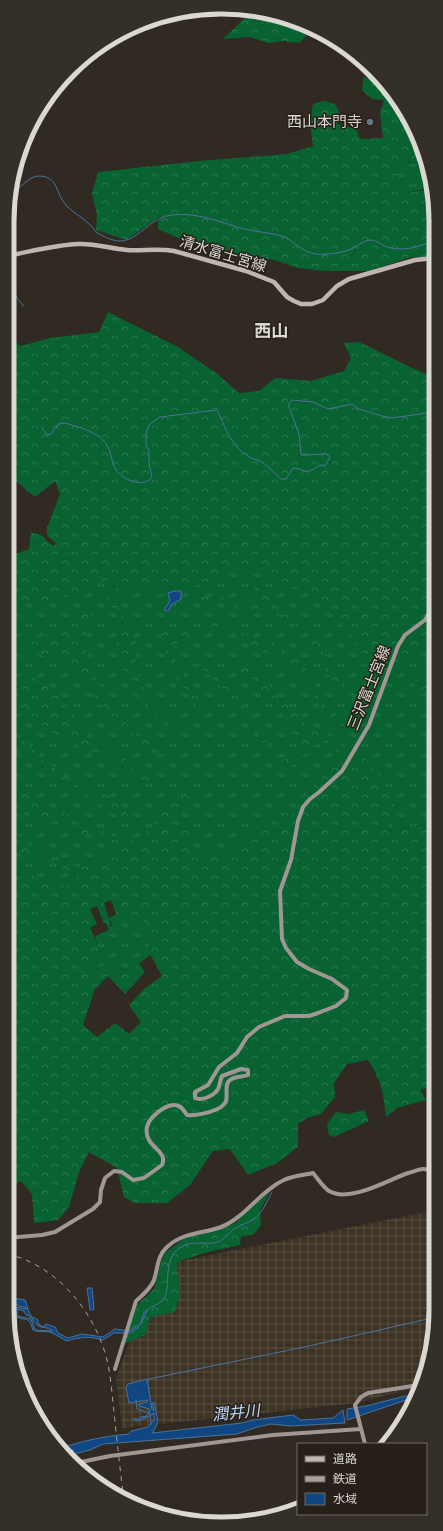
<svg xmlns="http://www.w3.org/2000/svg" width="443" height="1531" font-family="Karla,'Noto Sans JP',sans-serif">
	<defs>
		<pattern id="industrial-grid" width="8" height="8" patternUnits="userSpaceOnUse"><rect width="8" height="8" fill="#3d3325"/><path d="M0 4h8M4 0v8" fill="none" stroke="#585044"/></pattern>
		<pattern id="grass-tufts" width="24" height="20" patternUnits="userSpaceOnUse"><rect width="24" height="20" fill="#086231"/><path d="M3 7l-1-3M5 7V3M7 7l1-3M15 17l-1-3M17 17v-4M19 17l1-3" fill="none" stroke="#2b784e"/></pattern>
		<pattern id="forest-crowns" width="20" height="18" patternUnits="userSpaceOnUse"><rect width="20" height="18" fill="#086231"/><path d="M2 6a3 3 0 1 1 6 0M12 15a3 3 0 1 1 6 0" fill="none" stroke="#2b784e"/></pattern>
	</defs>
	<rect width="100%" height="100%" fill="#302a22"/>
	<!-- industrial -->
	<path fill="url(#industrial-grid)" d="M432,1211V1351L418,1387L357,1403L122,1428L116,1378L134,1330L156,1287L161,1265Z"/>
	<!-- grass -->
	<g fill="url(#grass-tufts)">
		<path d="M424,161L428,174L424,177V189L398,195L395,164Z"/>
		<path d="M198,533L433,617V819L425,825L387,831L196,898L125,857L89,901L9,871L10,581L60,541Z"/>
		<path d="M141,915L149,934L150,955L131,970L116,969L109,963L90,974L83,965L101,953L97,945L95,936L109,930L107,927Z"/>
	</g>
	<!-- forest -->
	<g fill="url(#forest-crowns)" fill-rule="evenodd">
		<path d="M249,11H263L307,26V35L299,43L283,41L269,43L249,37L223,39L244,19Z"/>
		<path d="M364,76L376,84L384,85L414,127L424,161L396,164L398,194L433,189L434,194V254L430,257H412L368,271H325L298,268L271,259L259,260L226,253L178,238L158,229V222L161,216L126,240L96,230L97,214L92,194L98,172L199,161L288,154L313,146L310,122L313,104L324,101L335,104L339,112L337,124L356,129L360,139L383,138L380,113L384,100L372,99L362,90Z"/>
		<path d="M108,312L178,347L216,373L239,393L259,391L275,378L311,381L344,371L351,358L344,343L359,342L412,368L434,377L433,633C427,644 416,652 408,661C398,671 391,682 379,690L370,672L362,650L328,606L312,590L290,589L262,566H251L253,577C262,584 267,591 275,599C278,602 283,604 286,606C296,612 301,621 303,632H299L285,617L265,607L250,609L238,608L227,604L215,602L206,606L197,603L202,597H219L233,602H248L254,597V586L238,566H235L224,574L198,586L176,588L157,586L129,588L126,587L127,588L122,596L121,613L125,618L137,644L136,660L138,674L146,693L155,705L177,720L186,731L181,732L165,724L135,692L126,676L120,664L116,646L120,623L115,609L103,604L104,599L115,590L120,582L114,578L87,586L68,595L49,600L10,602V556L29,549L31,532L43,536L47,541L71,559L86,584C74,562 67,551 47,536V528L60,494L55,481L35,497L10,476L11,338L21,346L50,338L99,332Z"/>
		<path d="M88,608L91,621L85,638L87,653L101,693L135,735L150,739L165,751L160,755L148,751L132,737L118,730L89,687L70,671L66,664L30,651L15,642C37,638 59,634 78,620C82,617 85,612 88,608Z"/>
		<path d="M219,622L252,637L274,643L286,652L301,661L306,669L309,677L318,689L325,706L337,715L347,730H341L331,725L321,712L312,692L301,678L273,656L257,649L227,629L206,630V623Z"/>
		<path d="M158,626L170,630L188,627L197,637L189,646L178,643L171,650L177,666L202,702L198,709L176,678L170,666Z"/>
		<path d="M314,638C328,662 342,669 344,699H342L311,645Z"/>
		<path d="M203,662L214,675L221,679L235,694L240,700L245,710L253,716L267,744V749L226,692L199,666Z"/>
		<path d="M233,663L245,664L259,672L266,679L277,697L283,700L290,707L297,710L304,723L309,728L326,734L345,748L346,753L342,756L328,743L319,742C305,751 295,767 280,773L279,763L299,751L296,740L279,709L249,675L238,670H232Z"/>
		<path d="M433,667V684L420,691L413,687C418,676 423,672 433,667Z"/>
		<path d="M29,675L53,689L76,718L88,738L96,743L103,744L115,754L122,755L134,771L140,775L150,778L149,784L140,785L125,771L106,756L88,752L64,738L34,724L28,715L19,704L18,692L21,681Z"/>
		<path d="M9,734L25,741L40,757L63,775L70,779L85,784L96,794L106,795L121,806L129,817L126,822L91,799L81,788L73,786H61L29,758L13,751L9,753Z"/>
		<path d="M358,754C375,764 386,791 396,808L390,817L387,831L425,825L433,819L432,1088L420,1089L426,1100L397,1108L386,1117C383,1092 382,1082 368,1060L347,1064L334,1083L335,1097L321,1114L307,1118L298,1124V1147L277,1163L248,1175L230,1149L213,1151L190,1185L167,1203H135L124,1197L117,1168L89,1152L79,1172L69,1207L58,1220L34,1223L32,1194L21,1181L7,1187L9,863L43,881L70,887L72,891L77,876L63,872L62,866L17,850L9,841V829L36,850L73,863L76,867L93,866L109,856L107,841L97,834L81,835L41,824L25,814L9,799V787L28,794L55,810L80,819L112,836L139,842L143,835L154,824L163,799L176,795L184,796L208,784L206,778L211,787L206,793L186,802L183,817C190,831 193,835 192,850C203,859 224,852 237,850V847L273,815L294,812L299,802L316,786L315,784L307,786L305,783C316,775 331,765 344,765L352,755ZM111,900L116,914L109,918L112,925L141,916L149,934L150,954L162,976L145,988L129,1005L141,1022L129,1034L115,1023L97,1037L83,1025L95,989L108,976L125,994L145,972L139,963L131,970L116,969L109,963L90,974L83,965L101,953C96,945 95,936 90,928L97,924L90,909L97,906L103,922L106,923L107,927L111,925L104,903Z"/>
		<path d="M364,1110L369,1121L334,1137L329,1135L327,1124L336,1112L349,1114Z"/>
		<path d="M270,1192L260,1210L261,1225L253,1235L241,1236L240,1245L204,1253L177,1262L180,1294L175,1312L151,1317L145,1335L124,1344L137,1305L154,1289L161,1262L165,1253L186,1237L214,1231L236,1223L250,1207Z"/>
		<path d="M7,1208L8,1209L15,1234H7Z"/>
	</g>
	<!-- water -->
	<g fill="#104782" stroke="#4d729a">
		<path d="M175,591H181V599L171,605L168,611L164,610L170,601L168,593Z"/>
		<path d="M87,1288H92L94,1309L90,1310Z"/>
		<path d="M7,1297L25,1300L30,1315L32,1316L31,1318L28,1315H26L24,1311L17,1309V1316L31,1319L34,1327L36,1330L53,1331C43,1324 41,1332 32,1319L33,1317L38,1320V1324L44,1327L46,1324L55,1327L58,1333L68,1338L82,1334L103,1337L115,1329L130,1331C134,1328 138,1326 141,1322C143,1317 142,1313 147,1310L141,1324L136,1329L130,1333H114L103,1340C90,1336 79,1337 67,1341C62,1339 57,1335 52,1333C46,1330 39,1333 33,1330C28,1314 27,1323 15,1316V1308L11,1304L7,1303V1301L16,1307L27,1309L25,1307C18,1307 14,1302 7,1300Z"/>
		<path d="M147,1379L152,1410H154L152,1403H155C155,1417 162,1420 152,1433L242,1423L253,1420L293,1415L301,1420L333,1418L343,1410L345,1423L291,1426L271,1424L257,1427L237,1434L103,1444L90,1450L66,1456L64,1454L74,1450L60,1451L59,1449C81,1441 105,1436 129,1434L131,1431L148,1427L154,1420V1413L148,1417L137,1421L133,1420L135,1418L138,1420L141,1417L147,1416L150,1411L149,1409L139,1406V1404L147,1402L148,1400L129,1403L126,1388L128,1384Z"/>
		<path d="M405,1396H415L413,1400L409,1399L347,1420V1409L366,1406Z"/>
	</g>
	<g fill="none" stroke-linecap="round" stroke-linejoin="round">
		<!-- stream -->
		<g stroke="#4d729a" stroke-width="1">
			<path d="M11,190C22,190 28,175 40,176C57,177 56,191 63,201C70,212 82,216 90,225C93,227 94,230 96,232C101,235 112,241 119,241C134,242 147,224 161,218C169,214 181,214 191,215C208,217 224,223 240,228C254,232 268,232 282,236C295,241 301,252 316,254C326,255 340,253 349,250C357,247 363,240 371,240C377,240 382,246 388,247C402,252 422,247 434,239"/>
			<path d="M11,270L13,257"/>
			<path d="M11,279C18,289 11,295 24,306"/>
			<path d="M42,428L46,434L50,435L59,424L64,423C77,426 95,431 104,441C112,451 111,461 116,470C121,478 138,486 147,481C149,481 150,479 152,477L149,464V450L146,446V433L149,425L154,421L160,417L217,410C225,426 231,447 248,456C251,459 256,459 260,461C268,465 274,473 281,479H286L293,468C309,470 304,476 320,465L325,466L330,457L327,454L303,455L301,454L299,434L289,407V403L292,400L313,402L328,409L352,404L359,409L382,416L392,418L434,412"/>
			<path d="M7,1304H10L16,1311"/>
			<path d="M147,1310C151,1307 159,1304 163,1300C173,1287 160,1260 181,1247C190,1241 204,1244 214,1243C224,1241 227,1234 234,1229C240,1225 247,1223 253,1220C262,1214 267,1201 272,1192"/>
			<path d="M146,1381L149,1379L309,1346L432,1318"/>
			<path d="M412,1397L413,1394L417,1389"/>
			<path d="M136,1400L137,1409L150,1413L151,1424"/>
		</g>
		<!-- secondary -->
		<g stroke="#a09794" stroke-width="4">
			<path d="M7,1238L42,1235L55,1232L93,1209L100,1202L101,1190L105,1178L114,1171L122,1172L133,1180L144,1178L162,1165C169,1150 143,1147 147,1127C149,1117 166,1104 175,1105C181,1105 184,1111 187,1115C197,1116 223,1111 226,1101C228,1095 224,1084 230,1080C235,1076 243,1077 248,1075V1070L241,1069L222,1076C220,1080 220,1085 218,1089C214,1096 202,1101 195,1098V1092L208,1085L219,1067L237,1053L247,1037L259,1027L285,1016H309L318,1013L336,1006L346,998L347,990L332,979L309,969L297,962L286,948L282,939L280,891L291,860L298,821L303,807L310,799L318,793L342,771L369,725L398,646L405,635L425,620L433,606"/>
			<path d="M115,1369L136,1301C143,1295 151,1288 154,1280C158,1268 157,1256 167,1247C183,1232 202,1234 221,1227C245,1218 260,1191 284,1180C293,1176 304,1175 313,1173C318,1179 323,1187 329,1191C350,1203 388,1180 408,1173C413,1172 419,1169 423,1169C426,1169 430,1170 432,1171"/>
			<path d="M365,1444L355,1405L361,1397L368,1393L419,1385"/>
			<path d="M76,1463L110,1456L273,1435L361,1429"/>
		</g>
		<!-- primary -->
		<path stroke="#c1b5b1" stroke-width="4.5" d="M11,255C33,251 55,245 78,244C95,243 111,249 127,250C143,251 158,248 174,251L246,271L274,282L287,297L294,301L301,304H312L323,300L337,286L349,279L415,260L434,258"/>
		<!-- rail -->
		<path stroke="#a6a19b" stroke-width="1" stroke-dasharray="5 5" stroke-linecap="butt" d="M7,1254C57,1265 95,1312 107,1360C111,1377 112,1395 114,1412C117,1441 120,1470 124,1500"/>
	</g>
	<!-- markers -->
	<circle fill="#6b7280" stroke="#262018" stroke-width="1.5" cx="370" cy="122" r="4"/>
	<g text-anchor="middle" stroke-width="3" stroke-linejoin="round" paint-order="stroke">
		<!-- poi labels -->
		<g font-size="15" fill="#dbd7d1" stroke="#262018" text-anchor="end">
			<text x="362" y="127">西山本門寺</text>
		</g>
		<!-- street labels -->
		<g font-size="15" fill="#dbd7d1" stroke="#262018">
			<text transform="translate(223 254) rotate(17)" y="5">清水富士宮線</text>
			<text transform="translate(369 688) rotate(-68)" y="5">三沢富士宮線</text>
		</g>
		<!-- water labels -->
		<g font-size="16" font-style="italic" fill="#bedbfe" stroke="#262018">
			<text transform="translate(236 1412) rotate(-6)" y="6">潤井川</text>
		</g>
		<!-- quarter labels -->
		<g font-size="17" font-weight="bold" fill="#dbd7d1" stroke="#262018">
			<text x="271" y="337">西山</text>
		</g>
	</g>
	<!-- crop -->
	<path d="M0 0H443V1531H0ZM221 14H222A207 207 0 0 1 429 221V1310A207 207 0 0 1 222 1517H221A207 207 0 0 1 14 1310V221A207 207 0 0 1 221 14Z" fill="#342f27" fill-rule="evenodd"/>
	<path fill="none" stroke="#dbd7d1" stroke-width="5" d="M221 14H222A207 207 0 0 1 429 221V1310A207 207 0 0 1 222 1517H221A207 207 0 0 1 14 1310V221A207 207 0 0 1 221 14Z"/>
	<!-- legend -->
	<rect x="297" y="1443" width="130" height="72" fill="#262018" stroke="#6e6962"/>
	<rect x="305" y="1456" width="20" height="6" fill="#c1b5b1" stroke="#6e6962"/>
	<text x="333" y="1463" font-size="12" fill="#dbd7d1">道路</text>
	<rect x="305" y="1476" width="20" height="6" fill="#a6a19b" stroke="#6e6962"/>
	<text x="333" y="1483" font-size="12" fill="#dbd7d1">鉄道</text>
	<rect x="305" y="1493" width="20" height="12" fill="#104782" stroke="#6e6962"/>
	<text x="333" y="1503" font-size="12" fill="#dbd7d1">水域</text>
</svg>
